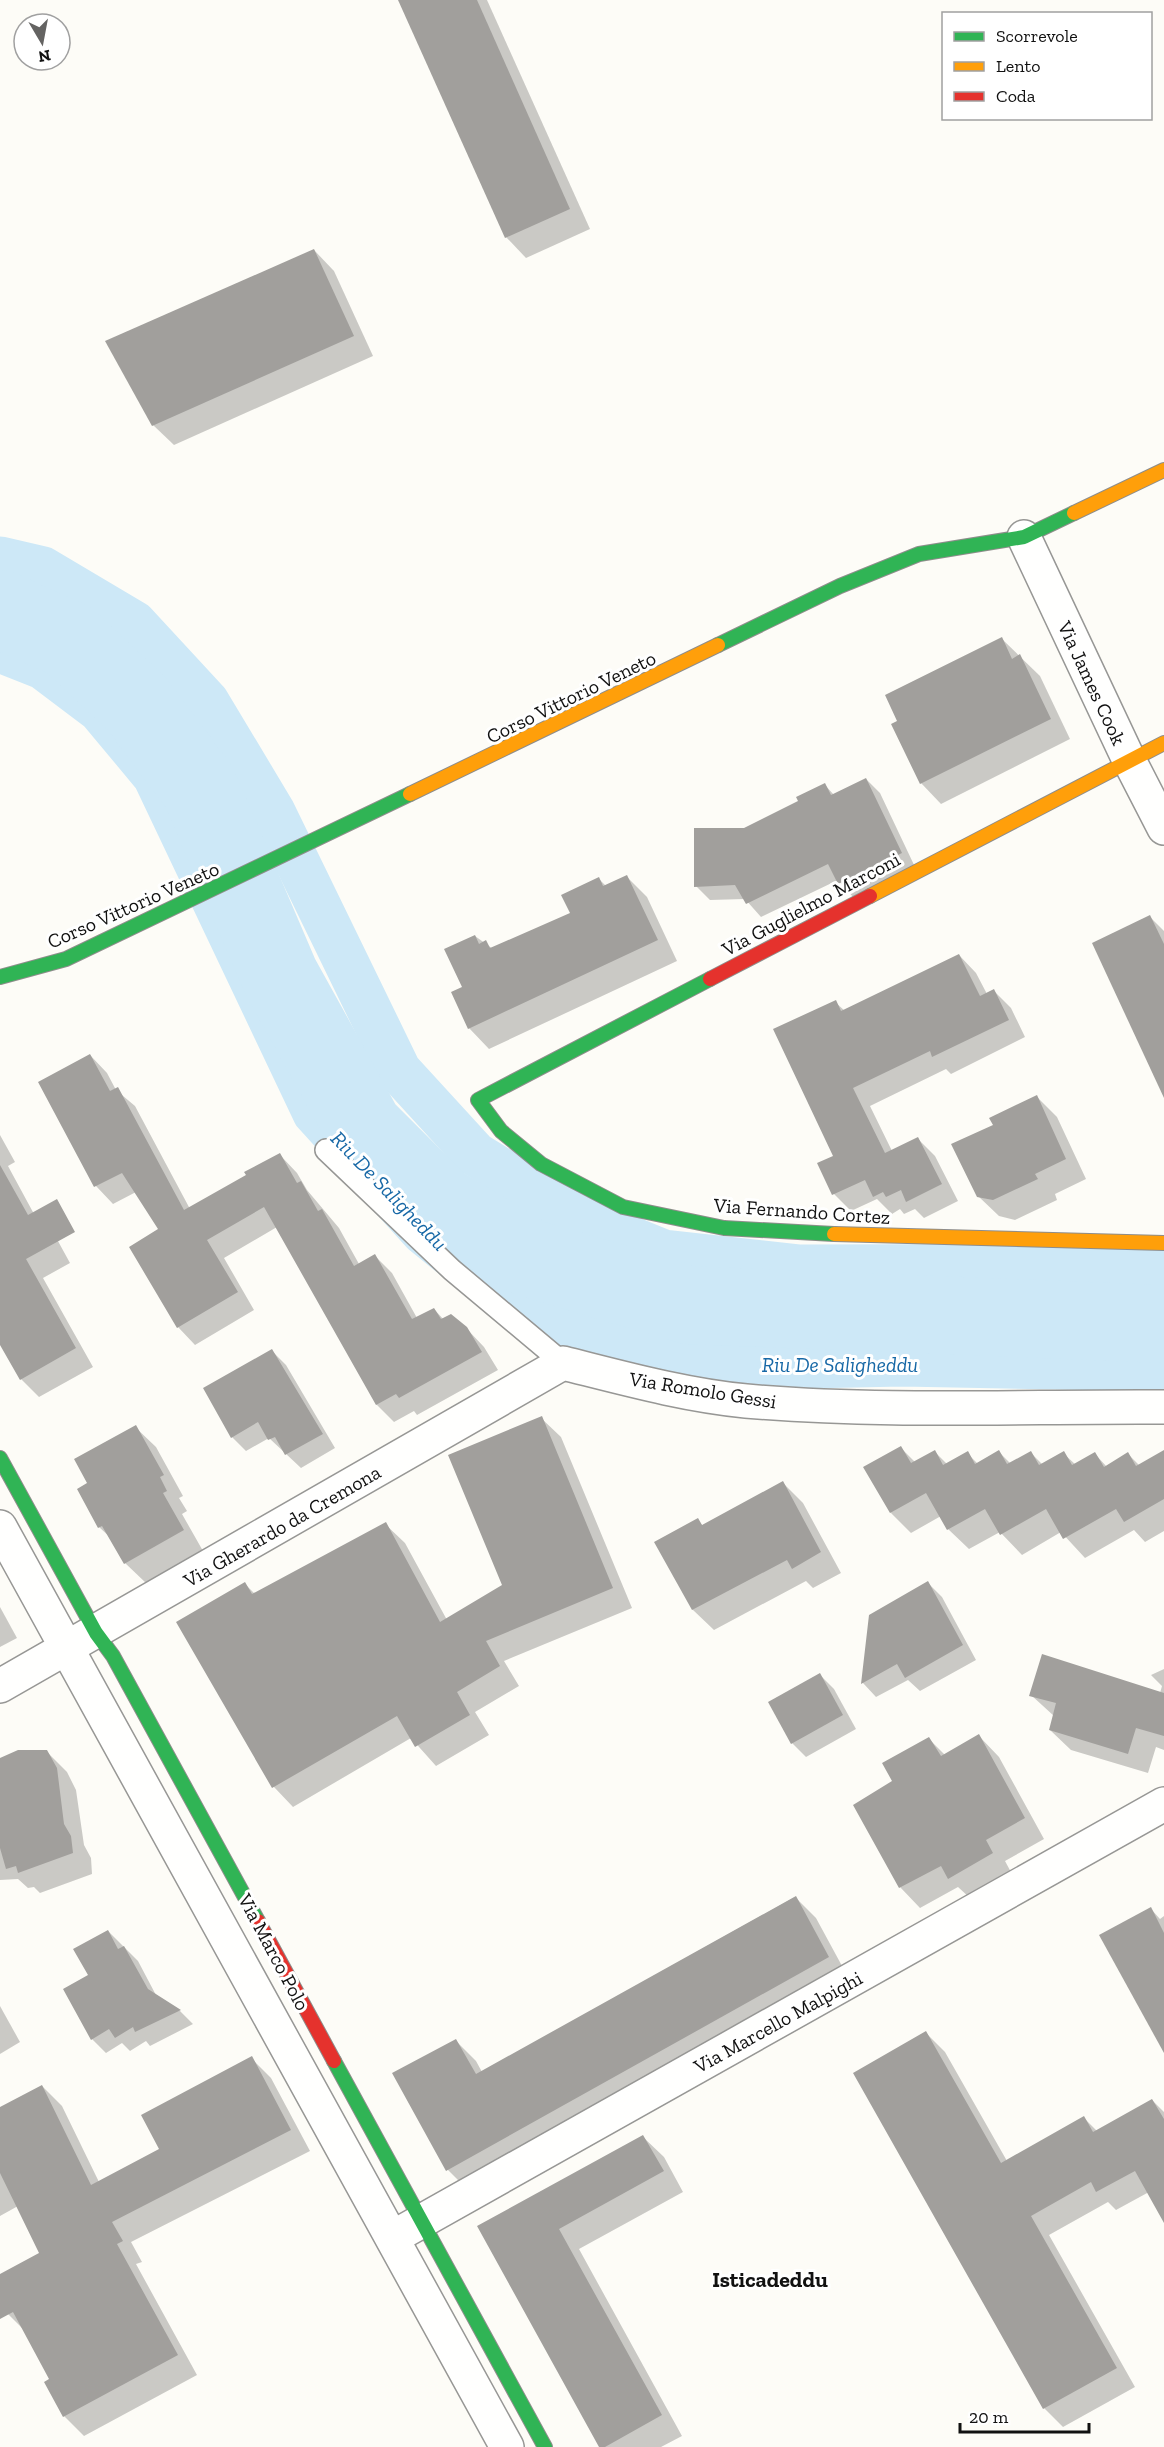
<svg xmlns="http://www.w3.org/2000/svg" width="1164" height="2447" font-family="'Zilla Slab',serif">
	<rect width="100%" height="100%" fill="#fdfcf7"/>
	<!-- shadow -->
	<g fill="#0003">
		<path d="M400,0H487L590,229L526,258L506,237Z"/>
		<path d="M314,250L334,271L373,356L174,445L153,425Z"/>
		<path d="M1002,639L1040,676L1070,739L941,804L921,783Z"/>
		<path d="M866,779L880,793L915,867L853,897L838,880L761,917L745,899L710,900L696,886L744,829L800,802L825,785L834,795Z"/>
		<path d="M627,877L647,897L677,961L489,1049L469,1028L464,988L475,936L493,949L572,914L599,879L606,886Z"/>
		<path d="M1150,917L1164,931V1089Z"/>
		<path d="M959,955L976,973L987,994L994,991L1011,1008L1025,1037L951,1074L946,1069L870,1106L892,1151L918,1139L935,1156L958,1201L924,1218L915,1209L904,1214L900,1209L892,1214L877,1199L851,1211L834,1194L835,1002L845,1011Z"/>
		<path d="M90,1055L107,1073L116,1090L135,1106L190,1209L280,1155L297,1173L307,1190L339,1228L359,1264L375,1256L392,1273L417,1318L434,1309L444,1320L466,1328L484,1347L498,1370L417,1415L414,1411L394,1422L377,1405L277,1227L224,1258L254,1310L195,1345L178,1327L160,1230L136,1192L113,1204L96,1186L40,1082Z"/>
		<path d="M1037,1097L1057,1117L1086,1179L1055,1194L1057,1200L1015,1220L999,1216L978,1196L995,1125Z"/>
		<path d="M0,1135L15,1162L8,1166L34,1214L53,1232L70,1263L43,1278L93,1367L39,1397L21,1379L0,1342Z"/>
		<path d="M272,1351L286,1365L335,1448L301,1468L269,1438L246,1451L232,1437Z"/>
		<path d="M541,1418L561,1437L632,1608L504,1661L519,1686L475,1712L489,1735L436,1766L411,1738L293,1807L274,1787L178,1622L245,1584L255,1594L385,1524L405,1543L447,1620L504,1586Z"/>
		<path d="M135,1427L156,1447L183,1496L179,1498L187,1511L182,1514L203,1551L146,1583L125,1563L112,1539L99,1527L89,1484Z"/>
		<path d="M901,1448L915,1462L935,1452L947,1464L967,1453L978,1464L999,1452L1011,1464L1031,1453L1043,1465L1063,1453L1076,1465L1095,1454L1107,1467L1128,1454L1140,1466L1164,1459V1531L1145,1542L1134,1530L1085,1558L1061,1532L1022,1555L1000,1532L969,1549L948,1529L941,1516L911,1533L891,1513Z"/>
		<path d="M783,1483L803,1503L841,1573L813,1588L806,1581L714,1630L693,1610L656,1542L697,1520L703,1526Z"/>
		<path d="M928,1583L942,1597L976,1660L920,1691L908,1680L876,1697L863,1683L870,1616Z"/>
		<path d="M0,1607L17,1638L0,1647Z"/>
		<path d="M1164,1669V1750L1156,1747L1148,1773L1071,1750L1050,1730L1054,1716L1031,1695L1160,1693L1162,1686L1151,1675Z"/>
		<path d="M820,1675L834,1689L856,1729L806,1757L792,1743Z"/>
		<path d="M979,1736L999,1757L1044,1839L1005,1861L1012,1874L970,1898L958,1887L920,1908L900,1887L929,1739L945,1755Z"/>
		<path d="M47,1752L67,1772L76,1790L84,1845L91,1858L92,1874L40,1893L34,1887L28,1888L18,1879L0,1880V1760Z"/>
		<path d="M795,1897L816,1918L848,1977L468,2190L448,2170L455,2040L476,2061L482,2072Z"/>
		<path d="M1151,1909L1160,1919L1164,1916V2029Z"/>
		<path d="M108,1931L138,1961L157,1997L180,2011L193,2024L150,2046L146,2041L130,2051L122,2043L106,2053L92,2039L90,1975Z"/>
		<path d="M0,2006L20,2042L0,2054Z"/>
		<path d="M926,2033L945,2052L1007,2161L1084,2118L1097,2131L1152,2100L1164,2112V2207L1149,2192L1116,2210L1108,2202L1049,2235L1135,2387L1063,2427L1044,2408L855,2073Z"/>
		<path d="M251,2058L271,2078L310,2151L131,2242L142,2262L136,2264L197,2375L84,2436L64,2416L51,2380L25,2331L8,2314L0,2299V2276L41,2253L18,2206L0,2216V2109L42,2086L62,2106L99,2182L161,2149Z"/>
		<path d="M643,2137L664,2157L683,2192L579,2249L682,2436L661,2447H601L479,2227Z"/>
	</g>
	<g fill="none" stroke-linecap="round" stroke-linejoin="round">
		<!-- canal -->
		<g stroke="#cde8f7" stroke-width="45">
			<path d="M0,559L43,569L134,623L207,702L273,812L399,1071L475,1154L575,1216L664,1252L800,1267L1164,1266"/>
			<path d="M0,650L43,667L100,710L155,776L315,1113L423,1232L487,1284L539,1314L624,1348L694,1360L759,1367L902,1364L1164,1369"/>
		</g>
		<!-- river -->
		<path stroke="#cde8f7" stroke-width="78" d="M0,609L69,640L137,704L199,787L280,976L364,1128L440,1204L529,1258L689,1305L1164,1324"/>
	</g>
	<!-- building -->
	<g fill="#a19f9c">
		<path d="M398,0H477L570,209L505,238Z"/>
		<path d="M314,249L354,336L152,426L105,341Z"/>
		<path d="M1002,637L1012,659L1020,654L1051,719L920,784L891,724L897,721L885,695Z"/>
		<path d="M866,778L902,853L838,884L828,864L746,904L735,885L694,887V828H744L798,801L796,797L825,783L831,795Z"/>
		<path d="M627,875L658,940L468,1029L451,992L462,987L444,949L475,935L479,944L486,940L490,948L570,913L561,895L599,877L603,886Z"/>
		<path d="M1150,915L1164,944V1098L1092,943Z"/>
		<path d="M959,954L980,996L994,989L1009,1020L932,1057L930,1051L853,1088L885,1153L918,1137L942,1184L906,1202L901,1190L886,1197L883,1192L873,1197L865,1180L832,1195L817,1163L833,1156L773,1029L836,1000L841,1011Z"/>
		<path d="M90,1054L110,1091L118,1087L184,1210L246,1175L244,1172L280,1153L297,1183L301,1181L318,1211L322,1209L354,1266L375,1254L412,1319L434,1308L441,1319L451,1314L467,1327L482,1352L399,1398L396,1394L376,1405L264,1207L207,1240L238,1292L177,1328L129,1247L158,1229L122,1173L94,1187L38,1082Z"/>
		<path d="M1037,1095L1066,1159L1035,1174L1038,1179L993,1200L977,1197L951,1144L993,1125L989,1118Z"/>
		<path d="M0,1165L28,1215L57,1199L75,1232L26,1259L76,1348L20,1380L0,1345Z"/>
		<path d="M272,1349L323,1434L285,1455L275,1437L268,1440L258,1422L231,1438L203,1388Z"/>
		<path d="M542,1416L613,1588L486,1641L500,1666L457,1692L470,1715L415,1747L397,1716L272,1788L176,1622L245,1582L252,1594L386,1522L440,1622L502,1585L448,1455Z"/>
		<path d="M136,1425L164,1475L160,1477L167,1491L163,1493L184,1530L124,1564L102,1526L98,1528L77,1489L87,1483L74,1459Z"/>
		<path d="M901,1446L911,1463L935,1450L943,1465L968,1451L975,1464L999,1450L1007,1464L1031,1451L1039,1465L1064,1451L1072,1465L1095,1452L1104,1467L1128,1452L1136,1466L1164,1450V1499L1124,1522L1116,1509L1063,1539L1046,1509L1000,1535L985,1509L947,1530L926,1493L890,1513L863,1467Z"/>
		<path d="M783,1481L821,1552L792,1569L787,1560L692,1610L654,1542L698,1518L702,1525Z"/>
		<path d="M928,1581L963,1645L905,1678L897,1664L861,1684L869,1615Z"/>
		<path d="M1042,1654L1164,1693V1736L1136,1728L1128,1754L1049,1730L1056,1703L1029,1696Z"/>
		<path d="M820,1673L843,1715L791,1744L768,1702Z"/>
		<path d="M979,1734L1025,1818L986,1840L993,1853L948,1879L941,1866L899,1888L853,1805L892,1781L882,1763L929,1737L941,1756Z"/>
		<path d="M18,1750H47L57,1768L64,1824L71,1836L73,1853L18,1873L16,1866L6,1869L0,1848V1758Z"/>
		<path d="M796,1896L829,1957L446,2171L392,2073L456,2039L476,2074Z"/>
		<path d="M1151,1907L1164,1933V2053L1099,1935Z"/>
		<path d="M108,1930L118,1949L124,1946L148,1989L181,2010L135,2032L133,2027L115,2038L109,2029L91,2040L63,1989L88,1975L73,1949Z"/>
		<path d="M926,2031L1001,2163L1084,2116L1093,2132L1152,2099L1164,2119V2223L1135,2171L1096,2192L1091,2182L1031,2216L1117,2368L1043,2409L853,2073Z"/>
		<path d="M252,2056L291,2130L112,2222L123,2241L117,2244L178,2355L63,2417L44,2382L49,2379L13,2312L0,2319V2274L39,2253L0,2173V2107L42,2085L91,2185L159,2149L141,2115Z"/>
		<path d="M643,2135L664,2171L559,2229L662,2415L605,2447H599L477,2226Z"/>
	</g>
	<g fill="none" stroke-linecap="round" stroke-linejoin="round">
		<defs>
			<path id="lane" d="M326,1150L452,1270L563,1363"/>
			<g id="street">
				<path d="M1024,537L1129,760L1164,828"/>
				<path d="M0,1527L507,2447"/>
				<path d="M0,1686L563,1363C623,1378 684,1395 746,1401C883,1413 1026,1406 1164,1407"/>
				<path d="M397,2235L1164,1804"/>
			</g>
			<g id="fast">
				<path d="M718,645L840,586L919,554L1024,537L1074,513"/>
				<path d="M0,977L66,959L410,794"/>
				<path d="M710,979L478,1100L501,1131L541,1164L623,1207L724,1228L834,1234"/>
				<path d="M0,1458L96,1633L113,1656L258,1921"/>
				<path d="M334,2061L545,2447"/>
			</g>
			<g id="slow">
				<path d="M1074,513L1164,470"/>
				<path d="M410,794L718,645"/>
				<path d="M870,896L1164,743"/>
				<path d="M834,1234L1164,1243"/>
			</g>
			<g id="jam">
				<path d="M710,979L870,896"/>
				<path d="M258,1921L334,2061"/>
			</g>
		</defs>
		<!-- lane casing -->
		<use href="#lane" stroke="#979795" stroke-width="24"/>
		<!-- street casing -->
		<use href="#street" stroke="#979795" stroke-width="36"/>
		<!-- fast casing -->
		<use href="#fast" stroke="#8e8d8b" stroke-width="16"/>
		<!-- slow casing -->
		<use href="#slow" stroke="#8e8d8b" stroke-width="16"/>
		<!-- jam casing -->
		<use href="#jam" stroke="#8e8d8b" stroke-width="16"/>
		<!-- lane -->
		<use href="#lane" stroke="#fffffe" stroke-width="21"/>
		<!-- street -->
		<use href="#street" stroke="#fffffe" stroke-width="33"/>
		<!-- fast -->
		<use href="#fast" stroke="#30b455" stroke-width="14"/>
		<!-- slow -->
		<use href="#slow" stroke="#ff9f0a" stroke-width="14"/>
		<!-- jam -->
		<use href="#jam" stroke="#e5322d" stroke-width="14"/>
	</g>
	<g text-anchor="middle" stroke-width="6" stroke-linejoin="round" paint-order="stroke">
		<!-- street labels -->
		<g font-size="20" fill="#111" stroke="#fff">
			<text transform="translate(1092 683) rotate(65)" y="7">Via James Cook</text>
			<text transform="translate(571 697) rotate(-26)" y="7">Corso Vittorio Veneto</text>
			<text transform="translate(811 904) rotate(-28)" y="7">Via Guglielmo Marconi</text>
			<text transform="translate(133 905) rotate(-24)" y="7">Corso Vittorio Veneto</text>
			<text transform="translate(802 1211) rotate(4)" y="7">Via Fernando Cortez</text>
			<text transform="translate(703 1390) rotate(9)" y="7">Via Romolo Gessi</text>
			<text transform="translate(282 1526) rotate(-30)" y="7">Via Gherardo da Cremona</text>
			<text transform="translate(274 1952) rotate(62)" y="7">Via Marco Polo</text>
			<text transform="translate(778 2022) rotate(-29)" y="7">Via Marcello Malpighi</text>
		</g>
		<!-- water labels -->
		<g font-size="21" font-style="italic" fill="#1768a6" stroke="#fff">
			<text transform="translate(389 1191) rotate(46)" y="7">Riu De Saligheddu</text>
			<text x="840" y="1372">Riu De Saligheddu</text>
		</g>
		<!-- quarter labels -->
		<g font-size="22" font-weight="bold" fill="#111" stroke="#fff">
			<text x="770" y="2287">Isticadeddu</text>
		</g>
	</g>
	<!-- legend -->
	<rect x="942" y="12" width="210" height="108" fill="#ffffff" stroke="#a0a0a0" stroke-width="1.5"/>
	<rect x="954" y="32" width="30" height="9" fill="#30b455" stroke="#a0a0a0" stroke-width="1.5"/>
	<text x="996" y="42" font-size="18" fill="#111111">Scorrevole</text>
	<rect x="954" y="62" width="30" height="9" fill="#ff9f0a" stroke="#a0a0a0" stroke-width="1.5"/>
	<text x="996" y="72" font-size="18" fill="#111111">Lento</text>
	<rect x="954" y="92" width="30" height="9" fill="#e5322d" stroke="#a0a0a0" stroke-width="1.5"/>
	<text x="996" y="102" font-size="18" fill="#111111">Coda</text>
	<!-- north arrow -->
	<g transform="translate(42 42) rotate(170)"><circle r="28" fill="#ffffff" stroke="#a0a0a0" stroke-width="1.5"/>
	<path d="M0-4.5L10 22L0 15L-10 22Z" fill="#646362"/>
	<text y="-9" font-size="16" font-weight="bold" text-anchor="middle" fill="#111111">N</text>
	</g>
	<!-- scale -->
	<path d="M960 2423v9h129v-9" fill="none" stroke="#111111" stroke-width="3"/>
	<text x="969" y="2423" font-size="18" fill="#111111" stroke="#ffffff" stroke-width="4.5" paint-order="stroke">20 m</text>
</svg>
